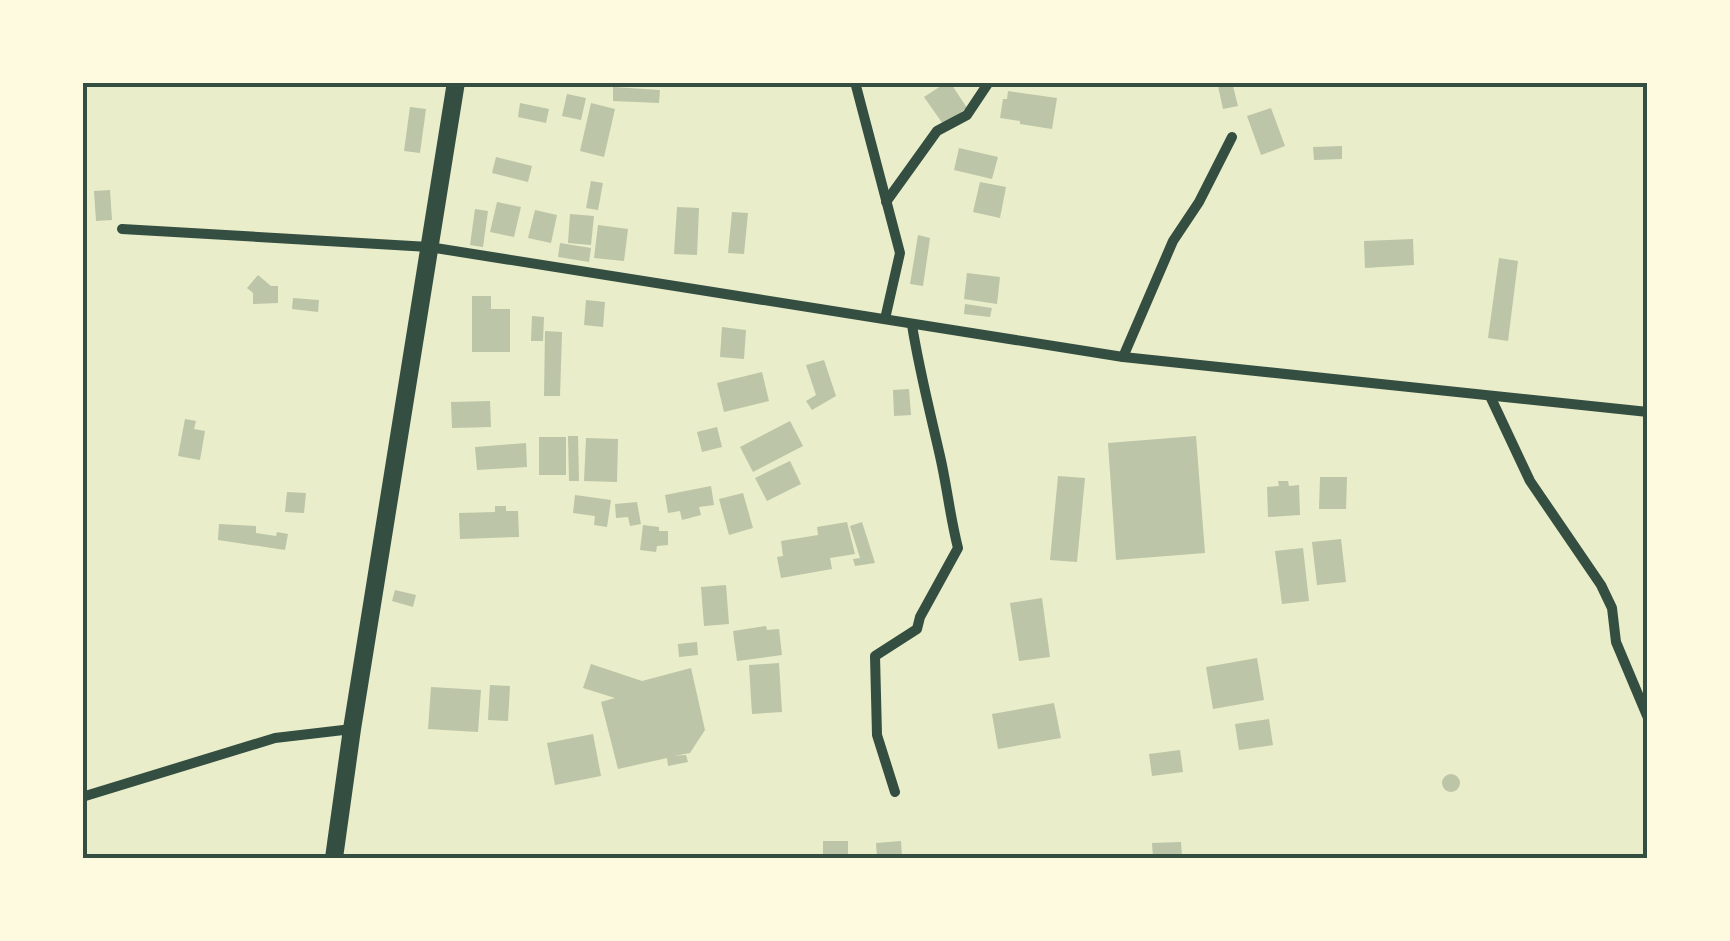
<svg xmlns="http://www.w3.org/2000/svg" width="1730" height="941" font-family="'IBM Plex Serif',serif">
	<rect width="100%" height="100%" fill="#e9edc9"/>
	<!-- building -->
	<g fill="#bcc5a7">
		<path d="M947,82H950L967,108L943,124L924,97Z"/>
		<path d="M1232,82L1238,106L1223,109L1218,86Z"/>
		<path d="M613,87L660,90L659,103L613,101Z"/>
		<path d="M1008,91L1057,98L1052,129L1020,124V121L1000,118L1003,99H1007Z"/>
		<path d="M567,94L586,98L581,120L562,116Z"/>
		<path d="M520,103L549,109L546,123L518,117Z"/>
		<path d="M591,103L615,109L604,157L580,151Z"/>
		<path d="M410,107L426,109L420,153L404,151Z"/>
		<path d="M1271,108L1285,146L1261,155L1247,116Z"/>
		<path d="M1342,146V159L1314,160L1313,147Z"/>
		<path d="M959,148L998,157L992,179L954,170Z"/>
		<path d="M496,157L532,166L528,182L492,173Z"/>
		<path d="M591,181L603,183L598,210L586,208Z"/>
		<path d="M980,182L1006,187L1000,218L973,212Z"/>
		<path d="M110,190L112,220L96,221L94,191Z"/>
		<path d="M497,202L521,207L514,237L490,232Z"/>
		<path d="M677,207L699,208L697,255L674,254Z"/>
		<path d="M475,209L488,211L483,247L470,245Z"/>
		<path d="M535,210L557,215L551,243L528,238Z"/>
		<path d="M732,212L748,213L744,254L728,253Z"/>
		<path d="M570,214L594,216L591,245L568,243Z"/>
		<path d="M598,225L628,229L624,261L594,258Z"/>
		<path d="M918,235L930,238L923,286L910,284Z"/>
		<path d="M1413,239L1414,265L1365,268L1364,241Z"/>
		<path d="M560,243L591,248L589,262L558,257Z"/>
		<path d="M1499,258L1518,261L1508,341L1488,338Z"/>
		<path d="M967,273L1000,277L997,304L964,299Z"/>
		<path d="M258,275L271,286H278V303L253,304V293L247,288Z"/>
		<path d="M472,296H491V309H510V352H472Z"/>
		<path d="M293,298L319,300L318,312L292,309Z"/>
		<path d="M586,300L605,302L603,327L584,325Z"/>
		<path d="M965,304L992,308L990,317L964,314Z"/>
		<path d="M532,316L544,317L543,341H531Z"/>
		<path d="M722,327L746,330L744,359L720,357Z"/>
		<path d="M545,331L562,332L560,396H544Z"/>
		<path d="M824,360L836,396L812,410L806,401L816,395L806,365Z"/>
		<path d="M762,372L769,401L724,412L717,383Z"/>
		<path d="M909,389L911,415L894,416L893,390Z"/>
		<path d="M490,401L491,427L452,428L451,402Z"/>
		<path d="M185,419L196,421L194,429L205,431L200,460L178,456Z"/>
		<path d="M790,421L803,446L753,472L740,447Z"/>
		<path d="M717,427L722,447L702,452L697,432Z"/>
		<path d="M568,436H578L579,481H569Z"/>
		<path d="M1196,436L1205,553L1116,560L1108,443Z"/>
		<rect x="539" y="437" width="27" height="38"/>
		<path d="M586,438L618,439L617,482L584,481Z"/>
		<path d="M526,443L527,467L477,470L475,447Z"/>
		<path d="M790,461L801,484L767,501L755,478Z"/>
		<path d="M1058,476L1085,478L1077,562L1050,560Z"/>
		<path d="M1320,477H1347L1346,509H1319Z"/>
		<path d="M1278,481H1288L1289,486L1299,485L1300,515L1268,517L1267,487L1279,486Z"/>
		<path d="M711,486L714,505L699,507L701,515L682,520L680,511L668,513L665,495Z"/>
		<path d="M287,492L306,493L304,513L285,512Z"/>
		<path d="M743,493L753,528L729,535L719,499Z"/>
		<path d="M575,495L611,500L607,527L594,525L595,516L573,513Z"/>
		<path d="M637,502L641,524L630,526L628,517L616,518L615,504Z"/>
		<path d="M495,506H506V511H518L519,537L460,539L459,513L495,512Z"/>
		<path d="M847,522L855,554L830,558L832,569L781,578L777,557L783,556L781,541L818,535L817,527Z"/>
		<path d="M862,522L875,563L855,566L853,559L860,558L850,526Z"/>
		<path d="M219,524L256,526V533L276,536L277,532L288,534L285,550L218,540Z"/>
		<path d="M643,525L659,527V531H668V545L657,546L656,552L640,550Z"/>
		<path d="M1341,539L1346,582L1317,585L1312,542Z"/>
		<path d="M1303,548L1309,601L1282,604L1275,551Z"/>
		<path d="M726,585L729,624L704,626L701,587Z"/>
		<path d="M395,590L416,595L413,607L392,601Z"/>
		<path d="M1042,598L1050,657L1019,661L1010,603Z"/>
		<path d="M766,626L767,630L779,629L782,655L737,661L733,631Z"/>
		<path d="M697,642L698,655L679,657L678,644Z"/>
		<path d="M1257,658L1264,700L1213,709L1206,667Z"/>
		<path d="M779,663L782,712L752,714L749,665Z"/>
		<path d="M591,664L642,681L691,668L705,730L690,753L674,756L686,755L688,762L668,766L667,758L618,769L601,702L615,698L583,688Z"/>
		<path d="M490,685L510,686L508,721L488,720Z"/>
		<path d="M431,687L481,690L478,732L428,729Z"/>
		<path d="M1054,703L1061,738L998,749L992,714Z"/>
		<path d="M1269,719L1273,745L1239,750L1235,724Z"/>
		<path d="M593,734L601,776L555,785L547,743Z"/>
		<path d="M1180,750L1183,772L1152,776L1149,754Z"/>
		<circle cx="1451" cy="783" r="9"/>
		<rect x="823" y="841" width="25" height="17"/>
		<path d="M901,841L902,858H877L876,843Z"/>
		<path d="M1181,842L1182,858H1153L1152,843Z"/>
	</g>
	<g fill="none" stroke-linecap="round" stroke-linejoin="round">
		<!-- minor -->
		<g stroke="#344e41" stroke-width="10">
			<path d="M855,82L900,253L885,319"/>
			<path d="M886,202L937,131L967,115L989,82"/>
			<path d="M122,229L429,247L1123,357L1648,412"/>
			<path d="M1123,357L1173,241L1199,202L1232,137"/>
			<path d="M1490,396L1530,481L1601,585L1612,608L1616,642L1648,718"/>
			<path d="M895,792L877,735L875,656L917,629L920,617L958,548C950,517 947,486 940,456C930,412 919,369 912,325"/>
			<path d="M82,797L275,738L352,729"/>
		</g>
		<!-- trunk -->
		<path stroke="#344e41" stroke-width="18" d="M334,858L352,729L456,82"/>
	</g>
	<!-- border -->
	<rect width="1730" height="941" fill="none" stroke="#fefae0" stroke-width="170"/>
	<rect x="85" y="85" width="1560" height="771" fill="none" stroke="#344e41" stroke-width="4"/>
</svg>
